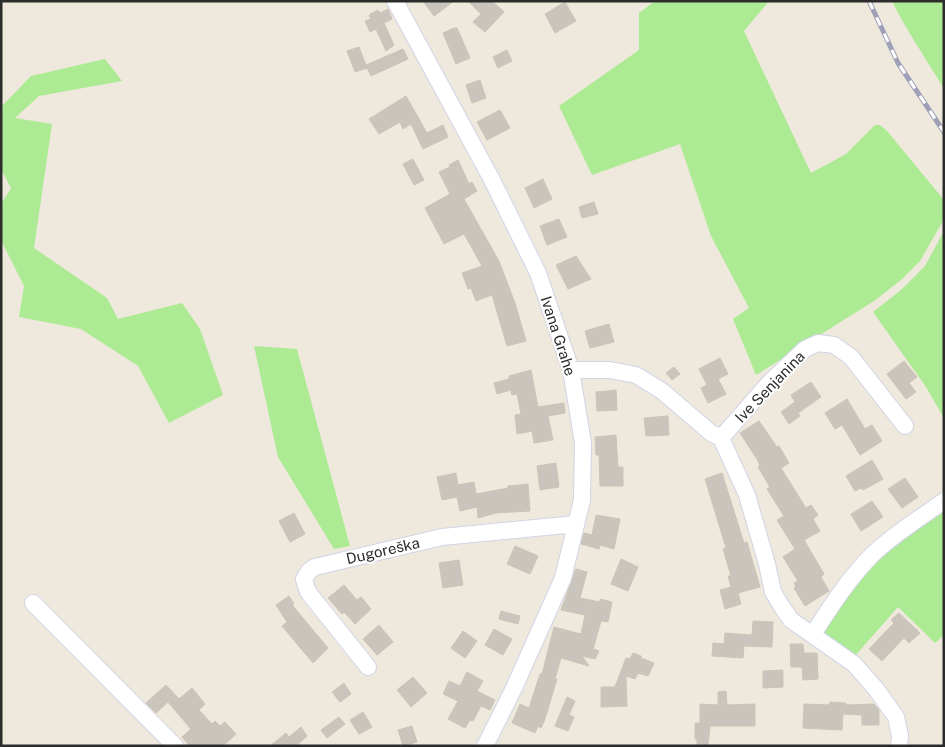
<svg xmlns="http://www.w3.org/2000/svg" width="945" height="747" font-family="'Public Sans',sans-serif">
	<rect width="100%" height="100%" fill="#efe8dc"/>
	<!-- green -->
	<g fill="#aceb93">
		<path d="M655,1H769L744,31L811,173L846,154L875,125H880L887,131L944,200V219L920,261L901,280L874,301L756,375L733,319L749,308L711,236L680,144L592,175L559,106L639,50V13Z"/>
		<path d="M892,1L944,2V89C927,60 907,32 892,1Z"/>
		<path d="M105,59L122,81L39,96L15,118L52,124L34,248L107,298L118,319L182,303L200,329L223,395L169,423L138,366L81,329L19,317L24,286L1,240V204L11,188L1,169V107L31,76Z"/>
		<path d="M944,231V418L926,387L873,312L901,290L925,266Z"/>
		<path d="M254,346L297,349L350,546L334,549L278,457Z"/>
		<path d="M944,507V635L935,643L898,607L854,657L823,634L844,595L892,542Z"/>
	</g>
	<!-- building -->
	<g fill="#cac5bc" stroke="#cbc4b6">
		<path d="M423,1H454L434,16Z"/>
		<path d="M468,1H492L504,12L485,32L473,22L481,14Z"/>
		<path d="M565,2L576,21L555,33L545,14Z"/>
		<path d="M388,9L392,19L384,23L394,45L386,51L376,29L370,32L365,21L371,19L369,15L378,10L380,13Z"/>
		<path d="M454,28H457L470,58L456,64L443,33Z"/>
		<path d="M359,47L366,65L403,49L408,59L371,76L367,68L355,72L347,51Z"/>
		<path d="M507,50L512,61L498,68L493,57Z"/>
		<path d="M480,80L486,98L472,103L466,85Z"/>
		<path d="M406,96L427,133L443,125L448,137L423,149L411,124L403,129L400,122L379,134L369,119Z"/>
		<path d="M500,110L510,128L487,140L477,122Z"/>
		<path d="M413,159L424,180L414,185L403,164Z"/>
		<path d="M458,160L469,184L472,182L477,191L464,199L499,261L515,303L526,341L507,346L492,295L476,301L471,288L468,289L462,273L482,266L464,234L444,244L425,208L450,194L439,172L450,167L449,165Z"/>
		<path d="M543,179L552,199L534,208L525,188Z"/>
		<path d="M594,202L598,214L582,218L579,207Z"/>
		<path d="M559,219L567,237L547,245L540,226Z"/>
		<path d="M576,256L591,279L568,289L556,265Z"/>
		<path d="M609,324L614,342L590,348L585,331Z"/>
		<path d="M720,358L728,374L718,379L726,394L708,403L701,388L707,385L699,369Z"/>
		<path d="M904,361L917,377L909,383L916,392L906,399L887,374Z"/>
		<path d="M674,367L680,374L672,380L666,373Z"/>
		<path d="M531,370L538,407L564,403L565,413L548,416L553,440L534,443L532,431L517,434L515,415L521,414L517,394L512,395L511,390L497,394L494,383L509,379V376Z"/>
		<path d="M811,382L821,397L798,413L800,416L789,424L781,412L795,402L791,395Z"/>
		<path d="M616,390L617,410L597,411L596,392Z"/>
		<path d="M847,399L865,429L872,425L882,441L860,455L842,425L835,429L825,413Z"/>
		<path d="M668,416L669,435L646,436L644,418Z"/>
		<path d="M759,421L777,447L779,446L789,463L781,468L806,508L811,505L818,515L813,519L820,531L804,540L824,574L821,577L829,591L805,606L794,588L796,587L794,583L798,581L783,557L795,549L777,520L784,516L767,489L770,487L758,467L760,466L757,459L740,433Z"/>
		<path d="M616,435L618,467H623V486H600L599,455H596L595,437Z"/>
		<path d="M872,460L883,479L863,490L861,488L855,491L846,476Z"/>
		<path d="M556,463L559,487L540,490L537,466Z"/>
		<path d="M456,473L458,485L474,482L476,494L508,488V486L528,484L530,511L496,513L478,518L477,507L460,511L457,497L442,500L437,477Z"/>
		<path d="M722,473L744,543L747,542L760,587L738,593L741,604L725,609L720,590L731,587L728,576H731L723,549L726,548L705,479Z"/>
		<path d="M905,478L918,497L902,508L888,489Z"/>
		<path d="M872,501L883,517L861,531L851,514Z"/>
		<path d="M294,513L305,534L290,542L279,521Z"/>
		<path d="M596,515L620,519L614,549L600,545L599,549L581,544L584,533L592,535Z"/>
		<path d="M515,546L538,556L530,574L507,564Z"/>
		<path d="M621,559L638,567L628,591L611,584Z"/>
		<path d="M459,560L463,585L443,588L439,563Z"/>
		<path d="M576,569L587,572L580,598L600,602V599L612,602L608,622L601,621L593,649L599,651L595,659L582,656L589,666L561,658L555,679H557L545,719L541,728L538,726L535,733L512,723L520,704L529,708L540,674H542L554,627L581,634L585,615L561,610Z"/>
		<path d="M344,585L357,600L361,597L371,609L355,624L344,612L342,614L328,598Z"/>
		<path d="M289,596L294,604L292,605L328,648L313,663L282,626L287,622L276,605Z"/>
		<path d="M501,611L520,616L518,624L499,619Z"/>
		<path d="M899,613L920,633L909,643L904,638L882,661L869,649L894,623L891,620Z"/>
		<path d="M753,621L773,622L772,647L744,646L743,658L712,656L713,643L724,644L725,633L752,635Z"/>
		<path d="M379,625L393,642L377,655L363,639Z"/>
		<path d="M494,629L512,639L503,655L485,645Z"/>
		<path d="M463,631L477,641L465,658L451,648Z"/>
		<path d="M790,644H803L804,653H817L818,679L803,680L802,667H791Z"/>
		<path d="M633,653L641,656V658L654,663L648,676L638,673L635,679L626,676L627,706L601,707V687H615L626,658L630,659Z"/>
		<path d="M783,670V687L763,688V671Z"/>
		<path d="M467,672L483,681L477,691L495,700L490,710L481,706L473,721L470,720L465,728L448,719L458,701L443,694L449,681L460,686Z"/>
		<path d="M413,677L427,693L411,707L397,690Z"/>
		<path d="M344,683L351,694L340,702L332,692Z"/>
		<path d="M166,685L179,699L192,688L205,704L199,710L212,724L215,721L220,726L225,722L236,734L223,746H190L182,737L191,729L168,702L156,713L146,703Z"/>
		<path d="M726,691L727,705L755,704V726H710L708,746H697V739H695V723H700V704L718,705V692Z"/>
		<path d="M567,697L575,701L569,715L574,717L568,731L555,726Z"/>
		<path d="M830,702L846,703V705L874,704L879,710V725H862V715L843,714L842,730L803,728L804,704L829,705Z"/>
		<path d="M363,712L372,727L359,734L350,720Z"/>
		<path d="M339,717L345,724L327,738L321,730Z"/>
		<path d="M412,726L417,742L403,746L398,730Z"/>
		<path d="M301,727L307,736L296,746H270L286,733L289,737Z"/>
	</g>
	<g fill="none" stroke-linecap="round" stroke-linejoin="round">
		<defs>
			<g id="minor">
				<path d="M395,1L491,178L538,273L571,370L583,443L582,500L563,578L514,688L485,746"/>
				<path d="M571,370H610L636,375L662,391L711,433L721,438L747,495L767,564L773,592L782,607L791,620L854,664L876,689L896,717L900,736L899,746"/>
				<path d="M721,438L770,382L805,349L818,343L834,345L851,357L905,426"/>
				<path d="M33,603L175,746"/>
				<path d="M813,634C831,606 849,578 873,554C894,534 920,518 944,501"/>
				<path d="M368,667L308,592L304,579L309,571L315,567L442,537L576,524"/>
			</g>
		</defs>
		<!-- minor casing -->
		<use href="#minor" stroke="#d1d4e6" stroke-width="18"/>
		<!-- minor -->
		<use href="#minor" stroke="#fff" stroke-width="16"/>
		<defs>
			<path id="rail" d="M869,1L898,63L944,132"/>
		</defs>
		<!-- rail casing -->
		<use href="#rail" stroke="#9ea0b8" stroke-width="5"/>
		<!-- rail -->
		<use href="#rail" stroke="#fff" stroke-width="3" stroke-dasharray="9" stroke-linecap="butt"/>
	</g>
	<g text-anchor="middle" stroke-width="4" stroke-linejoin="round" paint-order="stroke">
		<!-- street labels -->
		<g font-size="15" fill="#2c2c2c" stroke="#fff">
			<text transform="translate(558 336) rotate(72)" y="5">Ivana Grahe</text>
			<text transform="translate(770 387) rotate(-46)" y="5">Ive Senjanina</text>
			<text transform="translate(383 551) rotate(-13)" y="5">Dugoreška</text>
		</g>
	</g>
	<!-- border -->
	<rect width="945" height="747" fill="none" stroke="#2c2c2c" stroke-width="5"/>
</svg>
